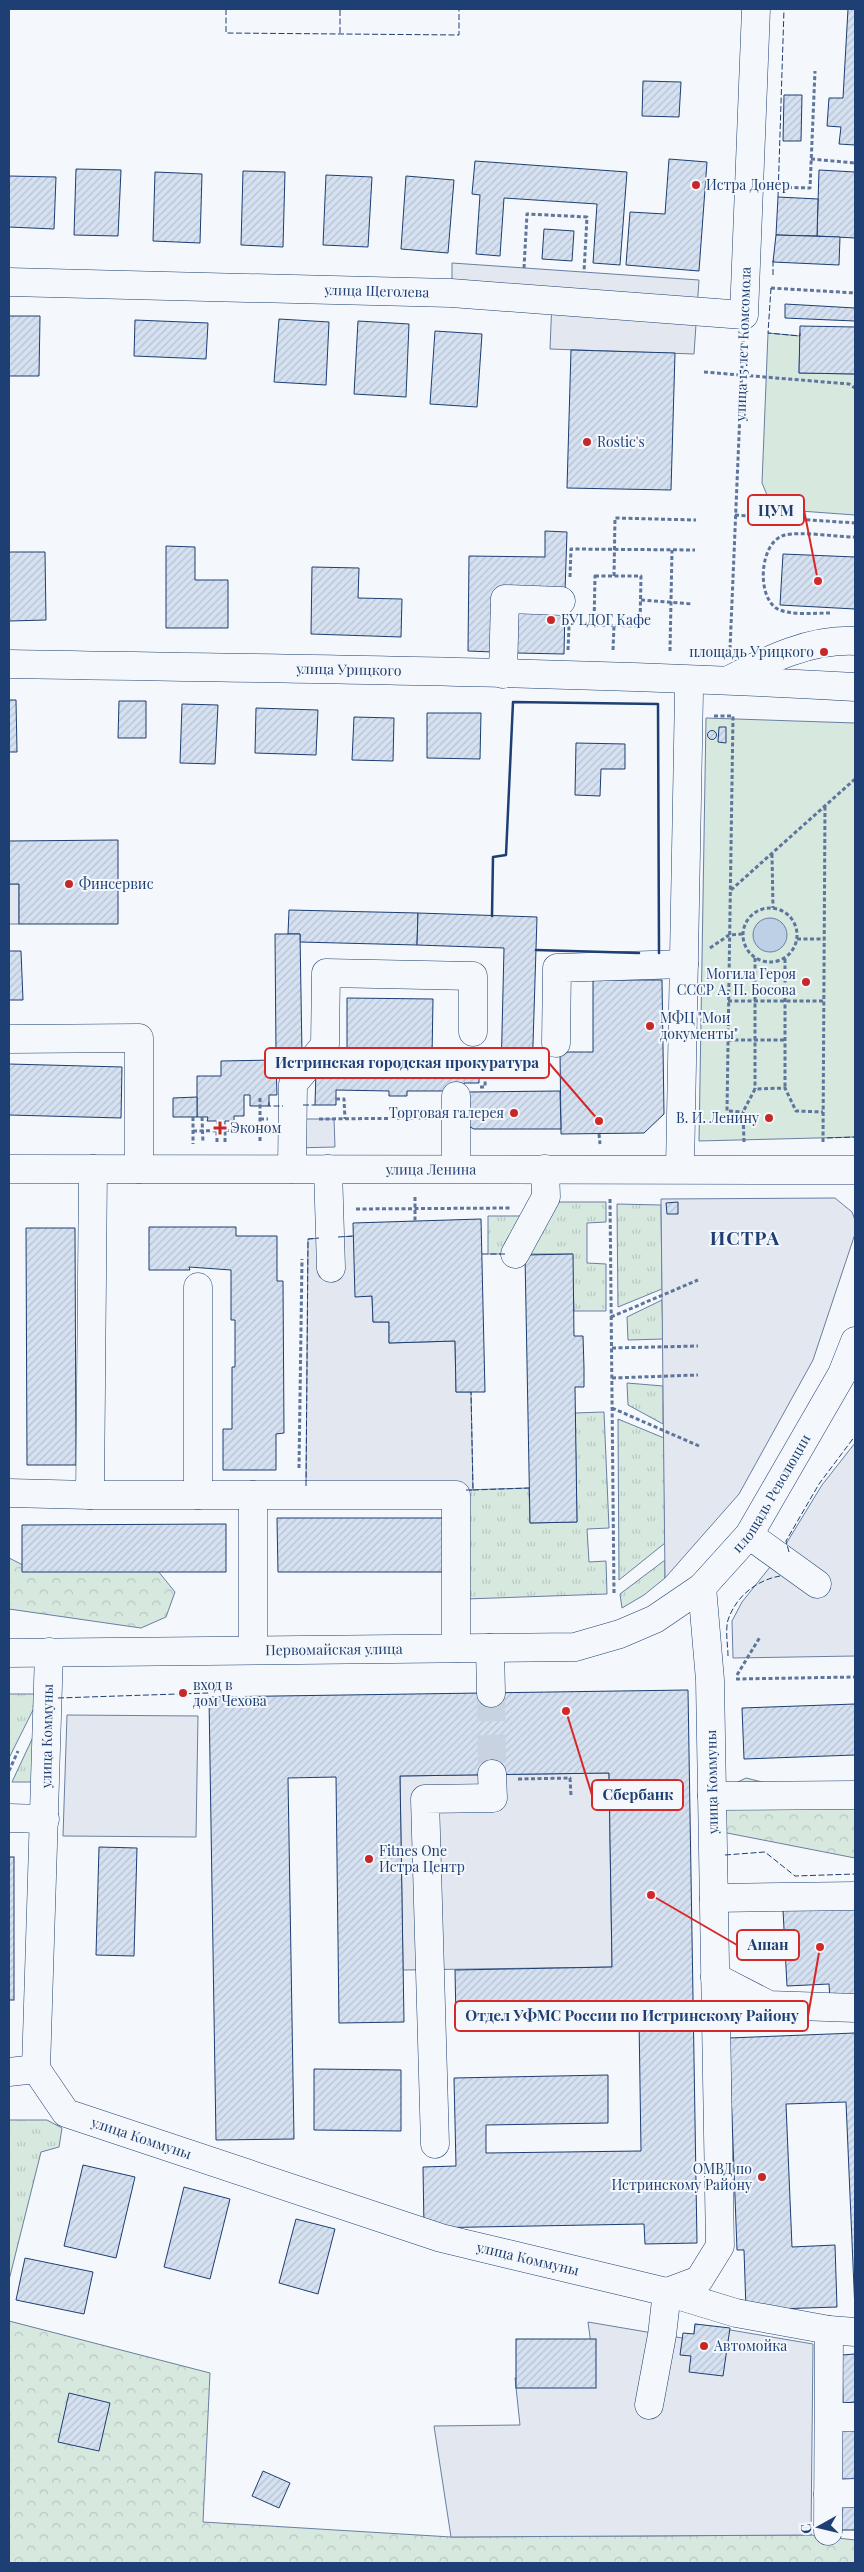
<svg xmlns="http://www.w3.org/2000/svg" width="864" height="2572" font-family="'Playfair Display',serif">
	<defs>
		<pattern id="grass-tufts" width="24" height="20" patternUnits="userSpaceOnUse" patternTransform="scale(1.25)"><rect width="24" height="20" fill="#d7e8df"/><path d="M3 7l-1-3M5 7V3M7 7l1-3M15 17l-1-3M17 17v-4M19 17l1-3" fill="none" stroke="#b8c8c3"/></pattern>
		<pattern id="forest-crowns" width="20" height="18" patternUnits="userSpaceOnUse" patternTransform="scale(1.25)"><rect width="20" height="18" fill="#d7e8df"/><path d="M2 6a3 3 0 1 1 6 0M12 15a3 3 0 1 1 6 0" fill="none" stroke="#b8c8c3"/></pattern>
		<pattern id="building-hatch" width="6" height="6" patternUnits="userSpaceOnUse" patternTransform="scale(1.25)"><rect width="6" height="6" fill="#d5e0f0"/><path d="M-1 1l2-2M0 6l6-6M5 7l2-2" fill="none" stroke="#b6c1d1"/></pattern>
	</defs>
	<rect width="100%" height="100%" fill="#f4f7fb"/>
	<!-- grass -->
	<g fill="url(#grass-tufts)" stroke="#687fa3">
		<path d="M548,1202H606V1222L587,1223V1263L606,1264V1311H574L572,1254H488V1216H547Z"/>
		<path d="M617,1204L661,1205L662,1289L618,1307Z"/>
		<path d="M662,1300L663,1339L628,1340L627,1317Z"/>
		<path d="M627,1383L663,1386V1424L628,1405Z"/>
		<path d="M604,1412L609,1528L587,1529L589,1562L606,1561L607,1594L466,1599L462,1490L529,1488L530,1523L577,1522L575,1413Z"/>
		<path d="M618,1419L664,1438L665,1543L619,1580Z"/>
		<path d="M665,1560V1578L644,1595L622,1608L620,1594Z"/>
		<path d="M9,1694H41L9,1758Z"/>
		<path d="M41,1720L40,1782H12Z"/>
		<path d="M9,2120H47L62,2128L59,2147L41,2152L9,2280Z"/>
	</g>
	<!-- forest -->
	<g fill="url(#forest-crowns)" stroke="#687fa3">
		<path d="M9,1558L23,1565L158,1571L175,1592L166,1617L141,1628L9,1609Z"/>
		<path d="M746,1778L855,1805V1858L722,1832L721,1790Z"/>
		<path d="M9,2321L210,2373L203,2522L451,2537L811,2535L855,2540V2563H9Z"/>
	</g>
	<!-- park -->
	<g fill="#d7e8df" stroke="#687fa3">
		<path d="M768,333L800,336L799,373L855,374V515L773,509L762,483Z"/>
		<path d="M706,718L855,723V1137L699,1141Z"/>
	</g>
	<!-- parking -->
	<g fill="#e3e8f0" stroke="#687fa3">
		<path d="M452,263L699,280L694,354L550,349L552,300L452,293Z"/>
		<rect x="9" y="884" width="10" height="40"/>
		<path d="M292,1119H334L335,1147L293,1148Z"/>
		<path d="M835,1198L852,1212L855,1220V1234L813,1360L739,1494L665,1578L661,1199Z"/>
		<path d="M354,1236L356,1296H372L373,1322H389V1343L455,1341L456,1392H471L473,1490L306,1489L308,1239Z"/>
		<path d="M855,1443V1656L733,1658L732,1621L742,1602L778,1557L822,1485Z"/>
		<path d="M67,1715L198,1716L196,1837L63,1836Z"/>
		<path d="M609,1773L612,1967L403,1970L400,1776Z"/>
		<path d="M588,2322L682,2338L694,2334L695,2324L813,2344L811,2535L451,2537L434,2426L520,2425L515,2378L595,2374Z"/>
	</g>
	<!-- water -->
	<circle fill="#bed0e5" stroke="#687fa3" cx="770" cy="935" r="17"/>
	<!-- building -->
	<g fill="url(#building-hatch)" stroke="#1d3f73">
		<path d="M848,9H855V145L839,144L841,127L827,126L829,98H843Z"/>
		<path d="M643,81L681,82L679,117L642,116Z"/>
		<path d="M784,95H802L801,141H783Z"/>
		<path d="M669,159L707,162L699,271L626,265L630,212L665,214Z"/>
		<path d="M475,161L627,172L620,265L593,263L597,204L504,198L500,256L476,254L480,195L472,194Z"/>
		<path d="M76,169L121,170L118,236L74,235Z"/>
		<path d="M819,170L855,172V238L817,236Z"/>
		<path d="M243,171L285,172L283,247L241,245Z"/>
		<path d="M155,172L202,174L200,243L153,241Z"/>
		<path d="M326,175L372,177L368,247L323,245Z"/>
		<path d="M9,176L56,177L54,229L9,227Z"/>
		<path d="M406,176L454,180L448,253L401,249Z"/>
		<path d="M778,197L818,199L817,236L776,235Z"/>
		<path d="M544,229L574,231L572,261L542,259Z"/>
		<path d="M776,235L840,237L839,265L773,262Z"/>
		<path d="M785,304L855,308V321L785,318Z"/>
		<path d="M9,316H40L39,376H9Z"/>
		<path d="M279,319L329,322L326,385L274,382Z"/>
		<path d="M135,320L208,323L206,359L134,356Z"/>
		<path d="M358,321L409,324L406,397L354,394Z"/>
		<path d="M800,326L855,327V374L799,373Z"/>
		<path d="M435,331L482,334L477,407L430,404Z"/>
		<path d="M571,350L675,353L671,490L567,488Z"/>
		<path d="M545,531L567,532L565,592L494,591L493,652L468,651L469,556L545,557Z"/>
		<path d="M166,546L195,547V580H228V628H166Z"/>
		<path d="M9,552H45L46,620L9,621Z"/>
		<path d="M783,554L855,557V609L780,605Z"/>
		<path d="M312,567L359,568L358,598L402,599L401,637L311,634Z"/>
		<path d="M518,607L565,608L564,654L517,653Z"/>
		<path d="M9,700H16L17,752H9Z"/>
		<path d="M119,701H146V738H118Z"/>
		<path d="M182,704L218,705L215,764L180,763Z"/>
		<path d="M256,708L318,710L316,755L255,753Z"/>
		<path d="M427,713H481L480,759L427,758Z"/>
		<path d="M354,717L394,718L393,761L352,760Z"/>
		<path d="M719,727H726V743L718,742Z"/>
		<circle cx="712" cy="735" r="4.5"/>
		<path d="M576,743L625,744V769H601L600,796L575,795Z"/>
		<path d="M118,840V924H19V884H9V841Z"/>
		<path d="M289,910L418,913L417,945L300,942V934H288Z"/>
		<path d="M418,913L537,917L532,1076L501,1075L504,948L417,945Z"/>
		<path d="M275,934H300L302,1054H276Z"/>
		<path d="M9,951H21L23,1000H9Z"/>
		<path d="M593,980H662L664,1114L644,1133L561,1134L560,1052H593Z"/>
		<path d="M347,998L433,999L432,1057L479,1058V1083H464V1091H407V1096H389V1091L336,1090V1105H315L316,1070H347Z"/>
		<path d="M276,1060L277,1095H269V1106H250V1095H244V1116H234V1121H225V1128H217V1121H207L208,1117H197V1076H221V1061Z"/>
		<path d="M9,1064L122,1067L121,1118L9,1115Z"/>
		<path d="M560,1091L561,1129H474L468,1126V1092Z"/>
		<path d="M197,1097V1117H173V1098Z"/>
		<path d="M678,1202V1214H667L666,1203Z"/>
		<path d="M481,1219L485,1392H456L455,1341L389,1343V1322H373L372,1296L355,1297L353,1223Z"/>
		<path d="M149,1227H236V1236H277V1281H283L284,1433L276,1434V1470H223V1429H232V1367H235V1320H231V1270L189,1267L190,1270H149Z"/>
		<path d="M26,1228H75L76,1465H27Z"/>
		<path d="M573,1254L574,1336H583L584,1368V1387H575L577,1522L530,1523L525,1255Z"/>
		<path d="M277,1518H445V1572H278Z"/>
		<path d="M226,1524V1572H22V1525Z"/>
		<path d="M688,1690L697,2243L645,2244L644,2224L424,2228L423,2167L456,2166L454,2078L608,2075V2123L486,2125V2153L641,2151L639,2018L456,2021L455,1970L612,1967L609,1773L400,1776L404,2022L339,2023L336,1777L288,1778L294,2139L216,2140L209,1697Z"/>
		<path d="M855,1704V1755L744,1759L742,1708Z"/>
		<path d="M99,1847L137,1848L134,1956L96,1955Z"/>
		<rect x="9" y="1857" width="5" height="143"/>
		<path d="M855,1907V1998L830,2000L829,1984L787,1986L783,1910Z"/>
		<path d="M855,2033V2311L846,2102L786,2104L792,2247L835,2245L837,2307L746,2310L744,2250H737L729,2038Z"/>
		<path d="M314,2069L401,2070V2131L314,2130Z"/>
		<path d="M83,2165L135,2177L116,2258L64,2246Z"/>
		<path d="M184,2187L230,2199L210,2279L164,2267Z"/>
		<path d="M296,2219L335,2229L318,2294L279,2283Z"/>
		<path d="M25,2258L93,2272L84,2314L16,2300Z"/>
		<path d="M695,2324L730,2328L723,2376L689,2372L691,2356L680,2355L683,2333L694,2334Z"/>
		<rect x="516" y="2339" width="80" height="49"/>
		<path d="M855,2354V2402L843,2403L842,2355Z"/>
		<path d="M69,2393L110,2403L99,2451L58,2442Z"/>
		<path d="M842,2428H855V2479H841Z"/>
		<path d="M263,2471L290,2483L279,2508L252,2496Z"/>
		<path d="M842,2504H855V2530H841Z"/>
	</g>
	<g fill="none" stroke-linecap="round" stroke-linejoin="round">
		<!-- minor-tunnel -->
		<path stroke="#c9d2e0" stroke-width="28" stroke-dasharray="28 14" stroke-linecap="butt" d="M491,1693L492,1774"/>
		<defs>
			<g id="minor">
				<path id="s1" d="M9,282L451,293L744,315L756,9"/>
				<path id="s2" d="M9,664C291,669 573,671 855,687"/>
				<path d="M503,674L505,599L561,601"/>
				<path d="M729,680C769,659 810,639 855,641"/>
				<path d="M9,1039L139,1038V1169"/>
				<path d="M556,1043L557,968L684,964"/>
				<path id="s3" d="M9,1169L855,1170"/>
				<path d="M292,1169L293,1084L325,1045L326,973L473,976V1032"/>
				<path d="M328,1169L331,1268"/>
				<path d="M456,1169V1096"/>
				<path d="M680,1169L689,692"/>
				<path d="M515,1254L546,1197L545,1169"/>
				<path d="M198,1287V1495"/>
				<path d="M9,1493L90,1495L93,1169"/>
				<path d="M90,1495H253V1650"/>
				<path d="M253,1495H456V1648"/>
				<path d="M749,1535L817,1584"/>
				<path d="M490,1648L491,1693"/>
				<path id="s4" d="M49,1652L36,2069L66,2113L441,2238L667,2292L736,2313L829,2330L855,2332"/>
				<path d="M712,1796L855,1795"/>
				<path d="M9,1818L45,1819"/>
				<path d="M714,1898L855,1896"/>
				<path d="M715,1977L769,2005L855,2008"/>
				<path d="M9,2072L36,2069"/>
				<path d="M435,2144L425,1799L493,1798L492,1774"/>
				<path d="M649,2405L662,2335L667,2292L699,2280L720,2246L710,1680L702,1587"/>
				<path d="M829,2417H855"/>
				<path d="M828,2494L855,2493"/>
				<path d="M828,2531L829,2330"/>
			</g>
			<g id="major">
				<path id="s5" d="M9,1653L575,1647L620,1634L655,1619L702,1587L749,1535L842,1374L855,1341"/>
			</g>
		</defs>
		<!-- minor casing -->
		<use href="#minor" stroke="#1d3f73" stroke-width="29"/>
		<!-- major casing -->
		<use href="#major" stroke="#1d3f73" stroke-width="29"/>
		<!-- path -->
		<g stroke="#5e769c" stroke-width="3" stroke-dasharray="4 2.5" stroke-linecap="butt">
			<path d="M811,159L855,163"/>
			<path d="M775,187L810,188L815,71"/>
			<path d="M524,268L527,214L587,217L584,272"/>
			<path d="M771,288L855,293"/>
			<path d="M704,372L849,384L855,388"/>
			<path d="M735,515L855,523"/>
			<path d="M595,576H641L640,626L594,625Z"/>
			<path d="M614,576L615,518L696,520"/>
			<path d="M570,577L571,549L695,550"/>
			<path d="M641,600L692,604"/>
			<path d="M830,613C815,613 789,616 776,608C756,594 760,541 785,535C801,531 837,537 855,537"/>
			<path d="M730,649L743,341"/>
			<path d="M568,650L569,626"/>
			<path d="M613,650L614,625"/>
			<path d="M670,651L672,550"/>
			<path d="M714,716H733L727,1111L743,1112"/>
			<path d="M772,854L773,908"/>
			<path d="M731,890L855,779"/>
			<circle cx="770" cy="935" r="27"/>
			<path d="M797,939H824"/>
			<path d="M710,948L729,935L743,934"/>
			<path d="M755,958V1089"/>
			<path d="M785,959V1088"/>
			<path d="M728,1001H823"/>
			<path d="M728,1040H785"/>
			<path d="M480,1087H485L486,1054"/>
			<path d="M260,1098V1142"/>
			<path d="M336,1099H344L345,1119"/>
			<path d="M193,1117V1144"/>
			<path d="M202,1117L203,1143"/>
			<path d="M260,1119H268"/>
			<path d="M319,1119L430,1118"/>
			<path d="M193,1131L260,1130"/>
			<path d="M599,1134L600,1144"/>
			<path d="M217,1142V1130"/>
			<path d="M225,1142V1130"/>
			<path d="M744,1142L743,1112L755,1089L785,1088L796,1111L823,1112"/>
			<path d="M823,1142L825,806"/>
			<path d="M415,1197V1221"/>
			<path d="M610,1199L614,1593"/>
			<path d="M356,1209L510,1208"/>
			<path d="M611,1317L698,1280"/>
			<path d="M612,1348L698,1346"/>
			<path d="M612,1378L698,1375"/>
			<path d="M612,1408L699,1446"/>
			<path d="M299,1468L302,1259"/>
			<path d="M737,1675L760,1637"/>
			<path d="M736,1679L855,1677"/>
			<path d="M9,1771L18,1751"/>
			<path d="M518,1779L570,1778L571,1796"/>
		</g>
		<!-- minor -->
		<use href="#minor" stroke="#f4f7fb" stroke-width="28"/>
		<!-- major -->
		<use href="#major" stroke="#f4f7fb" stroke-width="28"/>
		<!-- fence -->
		<g stroke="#1d3f73" stroke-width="1" stroke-dasharray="6 2.5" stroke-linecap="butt">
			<path d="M226,9V33L459,35V9"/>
			<path d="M340,33V9"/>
			<path d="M778,197L784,9"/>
			<path d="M773,275V260"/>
			<path d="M771,288L768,333L800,336V333"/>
			<path d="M269,1102V1106H283"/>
			<path d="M303,1105H315"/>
			<path d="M827,1138L855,1137"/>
			<path d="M338,1237L354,1236"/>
			<path d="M482,1254H505"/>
			<path d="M306,1486L308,1239L319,1238"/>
			<path d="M466,1490H473L471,1392"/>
			<path d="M473,1490L529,1488"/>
			<path d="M789,1552L786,1541L819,1484L855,1436"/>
			<path d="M728,1656C728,1646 725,1630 728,1620C736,1596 757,1580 780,1576"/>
			<path d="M58,1698L208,1693L209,1697"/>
			<path d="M725,1855L765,1852L795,1876L855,1874"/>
		</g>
		<!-- wall -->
		<g stroke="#1d3f73" stroke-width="2.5">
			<path d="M492,916L493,857L506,855L513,702L658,704L659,953"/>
			<path d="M536,950L639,953"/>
		</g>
	</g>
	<!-- markers -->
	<g fill="#c62828" stroke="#f4f7fb" stroke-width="2">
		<circle cx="696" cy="185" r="5"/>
		<circle cx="587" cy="442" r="5"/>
		<circle cx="551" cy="620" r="5"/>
		<circle cx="824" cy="652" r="5"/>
		<circle cx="69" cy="884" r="5"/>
		<circle cx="806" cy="982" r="5"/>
		<circle cx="650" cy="1026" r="5"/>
		<circle cx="514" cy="1113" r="5"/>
		<circle cx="769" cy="1118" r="5"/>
		<path d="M217.5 1120.5h5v5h5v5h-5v5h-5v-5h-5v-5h5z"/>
		<circle cx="183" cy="1693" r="5"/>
		<circle cx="369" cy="1859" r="5"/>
		<circle cx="762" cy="2177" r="5"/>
		<circle cx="704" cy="2346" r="5"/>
	</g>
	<g text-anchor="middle" stroke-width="4" stroke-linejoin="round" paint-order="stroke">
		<!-- poi labels -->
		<g font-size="14" fill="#1d3f73" stroke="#f4f7fb" text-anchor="start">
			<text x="706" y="190">Истра Донер</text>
			<text x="597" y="447">Rostic's</text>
			<text x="561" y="625">БУLДОГ Кафе</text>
			<text x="814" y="657" text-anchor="end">площадь Урицкого</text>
			<text x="79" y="889">Финсервис</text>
			<text x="796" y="979" text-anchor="end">Могила Героя<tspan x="796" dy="16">СССР А. П. Босова</tspan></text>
			<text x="660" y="1023">МФЦ "Мои<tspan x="660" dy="16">документы"</tspan></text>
			<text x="504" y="1118" text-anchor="end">Торговая галерея</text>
			<text x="759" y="1123" text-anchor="end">В. И. Ленину</text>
			<text x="230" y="1133">Эконом</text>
			<text x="193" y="1690">вход в<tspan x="193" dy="16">дом Чехова</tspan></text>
			<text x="379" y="1856">Fitnes One<tspan x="379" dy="16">Истра Центр</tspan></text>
			<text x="752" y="2174" text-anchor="end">ОМВД по<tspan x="752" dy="16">Истринскому Району</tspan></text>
			<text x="714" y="2351">Автомойка</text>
		</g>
		<!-- street labels -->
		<g font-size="14" fill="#1d3f73" stroke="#f4f7fb">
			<text dy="5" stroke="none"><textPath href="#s1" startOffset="368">улица Щеголева</textPath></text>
			<text transform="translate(743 344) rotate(-88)" y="5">улица 15 лет Комсомола</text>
			<text dy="5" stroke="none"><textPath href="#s2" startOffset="340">улица Урицкого</textPath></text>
			<text dy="5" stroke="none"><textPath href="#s3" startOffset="422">улица Ленина</textPath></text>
			<text dy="5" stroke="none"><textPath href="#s5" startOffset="825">площадь Революции</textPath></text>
			<text dy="5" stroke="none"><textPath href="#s5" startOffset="325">Первомайская улица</textPath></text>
			<text transform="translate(47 1736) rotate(-89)" y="5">улица Коммуны</text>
			<text transform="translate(712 1782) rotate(-91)" y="5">улица Коммуны</text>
			<text dy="5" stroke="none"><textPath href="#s4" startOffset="550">улица Коммуны</textPath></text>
			<text dy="5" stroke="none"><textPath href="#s4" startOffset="955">улица Коммуны</textPath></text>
		</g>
		<!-- district labels -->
		<g font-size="19" font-weight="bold" letter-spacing="1" fill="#1d3f73" stroke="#f4f7fb">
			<text x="745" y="1245">ИСТРА</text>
		</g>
	</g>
	<!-- callouts -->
	<path fill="none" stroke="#d62828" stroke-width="2" d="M818 581L804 510M599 1121L549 1063M566 1711L592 1795M651 1895L737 1945M820 1947L808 2016"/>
	<g fill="#d62828" stroke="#f4f7fb" stroke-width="2">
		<circle cx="818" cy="581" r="5"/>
		<circle cx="599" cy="1121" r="5"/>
		<circle cx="566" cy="1711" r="5"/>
		<circle cx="651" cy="1895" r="5"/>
		<circle cx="820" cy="1947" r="5"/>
	</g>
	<g fill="#f4f7fb" stroke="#d62828" stroke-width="2">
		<rect x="748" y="495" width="56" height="30" rx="5"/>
		<rect x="265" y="1048" width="284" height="30" rx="5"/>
		<rect x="592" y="1780" width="91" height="30" rx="5"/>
		<rect x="737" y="1930" width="62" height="30" rx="5"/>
		<rect x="455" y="2001" width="353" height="30" rx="5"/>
	</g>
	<g font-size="15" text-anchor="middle" font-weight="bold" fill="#1d3f73">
		<text x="776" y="516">ЦУМ</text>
		<text x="407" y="1068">Истринская городская прокуратура</text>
		<text x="638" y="1800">Сбербанк</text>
		<text x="768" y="1950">Ашан</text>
		<text x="632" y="2021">Отдел УФМС России по Истринскому Району</text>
	</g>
	<!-- border -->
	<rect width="864" height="2572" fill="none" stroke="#1d3f73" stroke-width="20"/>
	<!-- north arrow -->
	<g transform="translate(819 2527) rotate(262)" stroke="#f4f7fb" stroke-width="4" paint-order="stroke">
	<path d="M0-4L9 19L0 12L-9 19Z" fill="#1d3f73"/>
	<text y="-8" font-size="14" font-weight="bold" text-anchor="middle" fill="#1d3f73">С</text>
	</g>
</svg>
